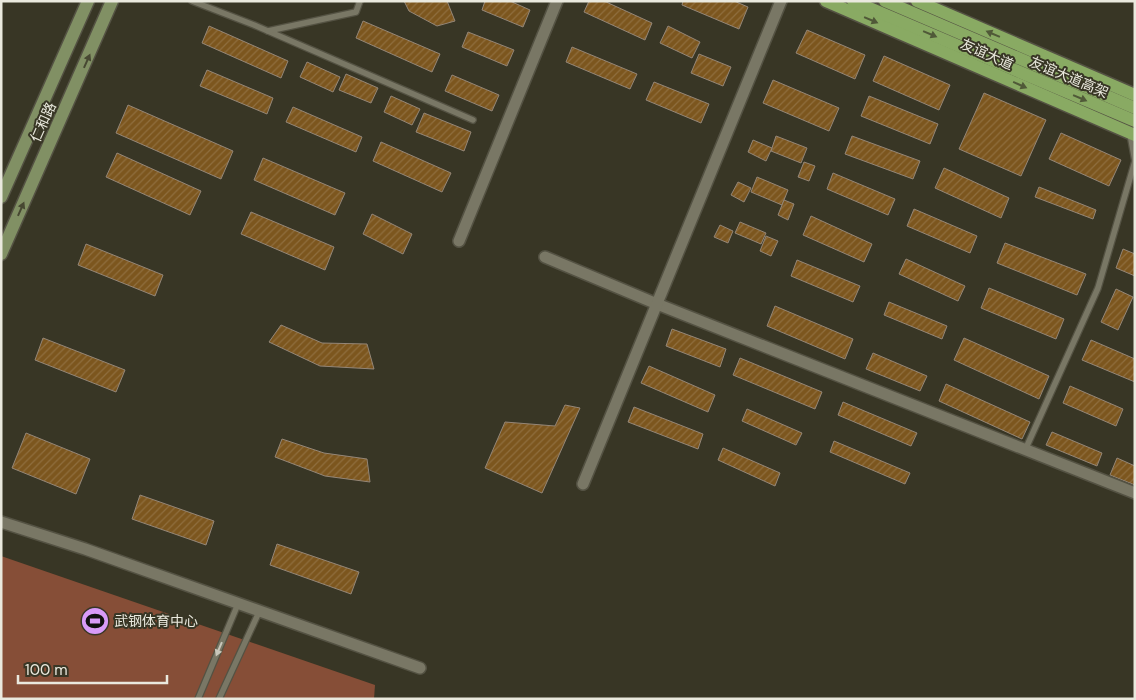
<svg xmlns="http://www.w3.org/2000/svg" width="1136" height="700" font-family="'DM Sans','Noto Sans SC',sans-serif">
	<defs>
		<pattern id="building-hatch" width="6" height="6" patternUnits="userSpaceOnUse" patternTransform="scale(1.25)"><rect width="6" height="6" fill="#7c561e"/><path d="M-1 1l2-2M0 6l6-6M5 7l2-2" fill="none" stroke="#8f6e3e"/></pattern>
	</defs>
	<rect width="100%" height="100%" fill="#383625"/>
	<!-- garden -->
	<path fill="#864e37" d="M1,556L375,685L374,699H1Z"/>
	<!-- building -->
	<g fill="url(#building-hatch)" stroke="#948677">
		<path d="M404,1H447L455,21L437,26L409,11Z"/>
		<path d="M485,1H510L530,10L523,27L482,10Z"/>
		<path d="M589,1H604L652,23L645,40L584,12Z"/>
		<path d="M683,1H734L748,7L739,29L682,5Z"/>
		<path d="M363,21L440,54L432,72L356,38Z"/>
		<path d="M209,26L288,61L281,78L202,43Z"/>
		<path d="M668,26L700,42L692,58L660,43Z"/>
		<path d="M807,30L865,55L855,79L796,53Z"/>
		<path d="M468,32L514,50L507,66L462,47Z"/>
		<path d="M572,47L637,74L630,89L566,62Z"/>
		<path d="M699,54L731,67L723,86L691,73Z"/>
		<path d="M884,56L950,85L939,110L873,81Z"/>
		<path d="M307,62L340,77L333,92L300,77Z"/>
		<path d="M207,70L273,98L267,114L200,86Z"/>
		<path d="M346,74L378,88L371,103L339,90Z"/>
		<path d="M452,75L499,95L492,111L445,91Z"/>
		<path d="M773,80L839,108L829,131L763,103Z"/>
		<path d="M654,82L709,104L701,123L646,100Z"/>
		<path d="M984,93L1046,120L1021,176L959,149Z"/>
		<path d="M391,96L420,109L412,125L384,112Z"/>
		<path d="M869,96L938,124L930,144L861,116Z"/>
		<path d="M128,105L233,151L221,179L116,133Z"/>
		<path d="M293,107L362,137L356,152L286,122Z"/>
		<path d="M424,113L471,132L464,151L416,132Z"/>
		<path d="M1061,133L1121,160L1109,186L1049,159Z"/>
		<path d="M776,136L807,148L801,163L771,151Z"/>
		<path d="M852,136L920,161L913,179L845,154Z"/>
		<path d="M753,140L772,148L766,161L748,152Z"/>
		<path d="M381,142L451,173L442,192L373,161Z"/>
		<path d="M117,153L201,191L190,215L106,177Z"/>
		<path d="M263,158L345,193L335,215L254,180Z"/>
		<path d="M804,162L815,166L809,181L798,177Z"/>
		<path d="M944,168L1009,198L1001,218L935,188Z"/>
		<path d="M833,173L895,199L888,215L827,189Z"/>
		<path d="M757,177L788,190L782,205L751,192Z"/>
		<path d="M738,182L751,188L744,202L731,195Z"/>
		<path d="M1039,187L1096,210L1093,219L1035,197Z"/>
		<path d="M784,200L794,204L788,220L778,215Z"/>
		<path d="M914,209L977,236L970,253L907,226Z"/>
		<path d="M251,212L334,247L325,270L241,234Z"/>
		<path d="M372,214L412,234L403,254L363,234Z"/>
		<path d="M811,216L872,244L864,262L803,235Z"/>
		<path d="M740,222L766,233L761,244L735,233Z"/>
		<path d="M720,225L733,231L728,243L714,237Z"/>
		<path d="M766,236L778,241L771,256L760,251Z"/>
		<path d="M1005,243L1086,274L1077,295L997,263Z"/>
		<path d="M86,244L163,275L155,296L78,265Z"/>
		<path d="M1123,249L1135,254V276L1116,268Z"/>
		<path d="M906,259L965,286L958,301L899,274Z"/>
		<path d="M797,260L860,286L853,302L791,276Z"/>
		<path d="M989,288L1064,319L1056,339L981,308Z"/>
		<path d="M1116,289L1133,297L1118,330L1101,322Z"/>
		<path d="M889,302L947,326L942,339L884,315Z"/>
		<path d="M775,306L853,339L845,359L767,326Z"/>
		<path d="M281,325L322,343L367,344L374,369L320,366L269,342Z"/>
		<path d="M672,329L726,349L720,367L666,346Z"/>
		<path d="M43,338L125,370L116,392L35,360Z"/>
		<path d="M964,338L1049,376L1039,399L954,360Z"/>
		<path d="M1091,340L1135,359V382L1082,360Z"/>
		<path d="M873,353L927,376L920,391L866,369Z"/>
		<path d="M740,358L822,392L815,409L733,375Z"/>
		<path d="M649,366L715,395L708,412L641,383Z"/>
		<path d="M946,384L1030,422L1022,439L939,401Z"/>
		<path d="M1070,386L1123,409L1116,426L1063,403Z"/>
		<path d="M843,402L917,433L911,446L838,415Z"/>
		<path d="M565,405L580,408L542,493L485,468L505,422L555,426Z"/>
		<path d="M634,407L703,434L698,449L628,422Z"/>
		<path d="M747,409L802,433L796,445L742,421Z"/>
		<path d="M1052,432L1102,453L1097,466L1046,445Z"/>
		<path d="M26,433L90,459L76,494L12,468Z"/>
		<path d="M282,439L324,453L367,459L370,482L325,476L275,457Z"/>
		<path d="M834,441L910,473L905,484L830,452Z"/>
		<path d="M723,448L780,473L775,486L718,460Z"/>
		<path d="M1117,458L1135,466V485L1110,475Z"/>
		<path d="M140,495L214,521L206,545L132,519Z"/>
		<path d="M277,544L359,572L351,594L270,565Z"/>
	</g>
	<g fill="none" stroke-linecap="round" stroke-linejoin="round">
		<defs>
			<g id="service">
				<path d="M192,1L254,25L473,120"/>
				<path d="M268,31L356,12L360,1"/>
				<path d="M1130,134L1135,161"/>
				<path d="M1026,448L1098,288L1135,161"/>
				<path d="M198,699L238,604"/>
				<path d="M219,699L259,612"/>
			</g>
			<g id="minor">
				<path d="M459,241L557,1"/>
				<path d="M545,257L657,304L1135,493"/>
				<path d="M583,484L781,1"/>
				<path d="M1,522L85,549L420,668"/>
			</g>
			<g id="secondary">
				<path d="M1,197L88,1"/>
				<path d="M1,254L112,1"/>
			</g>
			<g id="primary">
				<path d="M826,1L1135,135"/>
				<path d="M853,1L1135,121"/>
				<path d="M885,1L1135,108"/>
				<path d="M917,1L1135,95"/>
			</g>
		</defs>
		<!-- service casing -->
		<use href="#service" stroke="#545243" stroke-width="8"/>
		<!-- minor casing -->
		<use href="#minor" stroke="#545243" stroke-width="14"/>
		<!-- secondary casing -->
		<use href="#secondary" stroke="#545243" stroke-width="15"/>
		<!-- primary casing -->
		<use href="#primary" stroke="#545243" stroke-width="15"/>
		<!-- service -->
		<use href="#service" stroke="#797765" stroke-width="5.5"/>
		<!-- minor -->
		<use href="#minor" stroke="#797765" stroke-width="11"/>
		<!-- secondary -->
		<use href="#secondary" stroke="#819064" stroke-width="12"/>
		<!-- primary -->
		<use href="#primary" stroke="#89aa63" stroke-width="12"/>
	</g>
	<!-- one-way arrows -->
	<defs><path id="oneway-solid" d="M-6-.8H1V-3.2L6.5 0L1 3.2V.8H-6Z" transform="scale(1.25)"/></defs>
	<g fill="#505938">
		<use href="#oneway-solid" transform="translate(871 20) rotate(23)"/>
		<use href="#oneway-solid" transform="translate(930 34) rotate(23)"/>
		<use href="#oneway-solid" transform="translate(993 34) rotate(-157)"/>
		<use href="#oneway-solid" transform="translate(1020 85) rotate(24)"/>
		<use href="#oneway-solid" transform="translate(1080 98) rotate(23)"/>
	</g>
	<g fill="#474832">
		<use href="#oneway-solid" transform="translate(87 61) rotate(-66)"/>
		<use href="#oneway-solid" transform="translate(21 209) rotate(-66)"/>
	</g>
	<use fill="#c8c7ba" href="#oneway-solid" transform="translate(219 649) rotate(113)"/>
	<!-- icons -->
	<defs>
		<symbol id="stadium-disc" viewBox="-11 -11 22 22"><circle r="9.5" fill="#d89bf8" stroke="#383625"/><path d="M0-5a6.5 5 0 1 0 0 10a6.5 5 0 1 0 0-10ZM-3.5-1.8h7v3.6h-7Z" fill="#111"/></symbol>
	</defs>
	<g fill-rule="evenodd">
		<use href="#stadium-disc" x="79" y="605" width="32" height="32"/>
	</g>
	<g text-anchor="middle" stroke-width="4" stroke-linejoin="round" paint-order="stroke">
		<!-- street labels -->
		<g font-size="14" fill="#eae9de" stroke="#383625">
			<text transform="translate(987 54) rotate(24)" y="5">友谊大道</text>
			<text transform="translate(1069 77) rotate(23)" y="5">友谊大道高架</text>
			<text transform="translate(43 122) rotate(-66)" y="5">仁和路</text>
		</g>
		<!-- poi labels -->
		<g font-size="14" fill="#eae9de" stroke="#383625" text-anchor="start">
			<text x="114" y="626">武钢体育中心</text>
		</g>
	</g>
	<!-- border -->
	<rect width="1136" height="700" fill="none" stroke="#eae9de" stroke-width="5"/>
	<!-- scale -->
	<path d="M18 675v8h149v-8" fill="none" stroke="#eae9de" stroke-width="2.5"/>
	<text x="25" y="675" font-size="15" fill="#eae9de" stroke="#383625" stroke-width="4" paint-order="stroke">100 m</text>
</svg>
